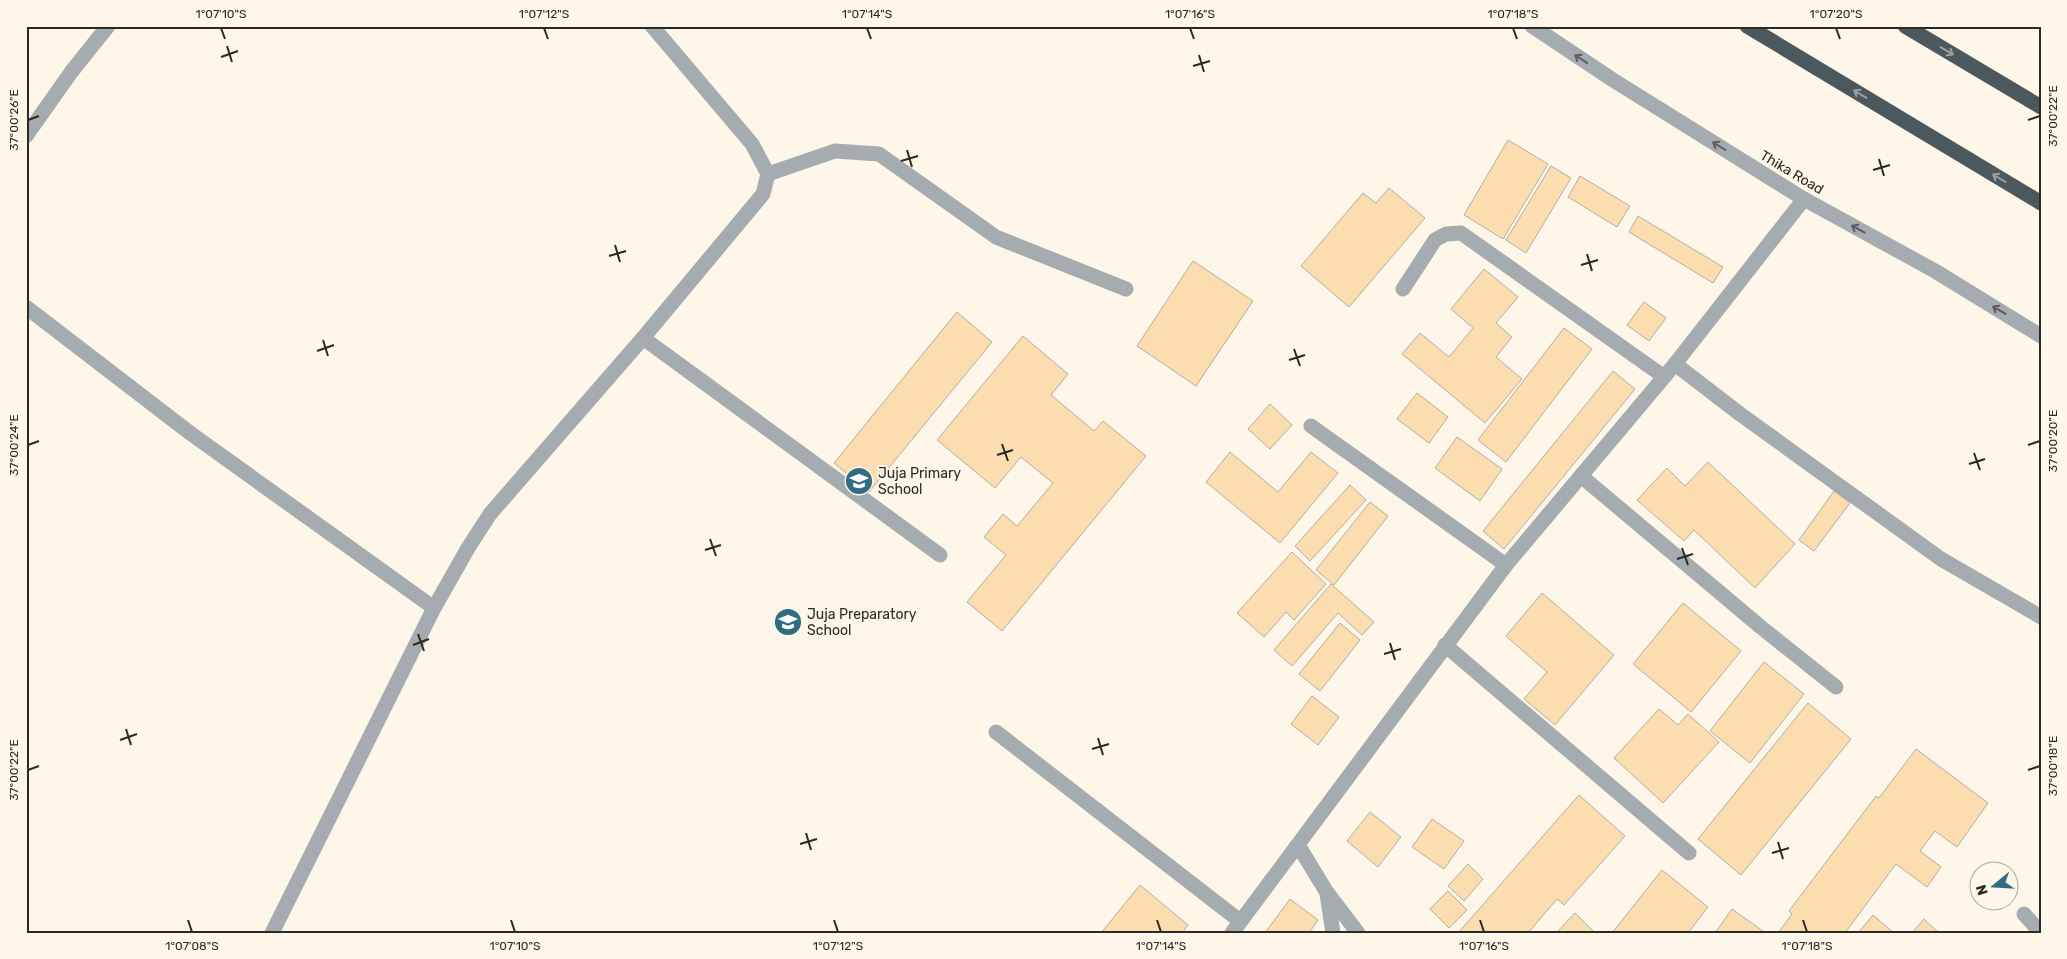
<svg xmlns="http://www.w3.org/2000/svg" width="2067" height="959" font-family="Rubik,sans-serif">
	<rect width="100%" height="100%" fill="#fef6e9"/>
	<!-- building -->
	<g fill="#fcddaf" stroke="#b5ada1">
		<path d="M1508,140L1548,164L1503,239L1464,215Z"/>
		<path d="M1551,166L1571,178L1526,253L1506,240Z"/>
		<path d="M1580,176L1630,206L1617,227L1568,197Z"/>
		<path d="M1389,188L1425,218L1349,307L1301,266L1363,193L1376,203Z"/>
		<path d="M1638,216L1723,267L1713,283L1629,232Z"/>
		<path d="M1193,261L1253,301L1196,386L1137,346Z"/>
		<path d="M1484,269L1518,297L1496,323L1512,337L1496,357L1522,379L1485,423L1402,354L1420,333L1449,357L1473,328L1451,309Z"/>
		<path d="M1644,302L1666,318L1649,341L1627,325Z"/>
		<path d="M957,312L992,342L869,492L834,463Z"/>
		<path d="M1564,328L1592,349L1506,462L1478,440Z"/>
		<path d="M1023,336L1068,374L1051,395L1094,431L1103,421L1146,456L1002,631L967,602L1006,555L984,537L1003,514L1017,526L1053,483L1021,457L995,488L937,440Z"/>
		<path d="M1613,371L1635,389L1504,549L1483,531Z"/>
		<path d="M1417,393L1448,417L1429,443L1397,419Z"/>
		<path d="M1270,404L1292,425L1270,449L1248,429Z"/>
		<path d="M1457,437L1502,469L1480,501L1435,468Z"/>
		<path d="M1230,452L1278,492L1311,452L1338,473L1280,543L1206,482Z"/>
		<path d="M1708,462L1795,544L1755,588L1694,530L1684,541L1637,500L1667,468L1685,486Z"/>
		<path d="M1350,485L1366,500L1310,561L1295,546Z"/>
		<path d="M1834,491L1850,503L1814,551L1799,540Z"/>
		<path d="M1370,502L1388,516L1334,585L1316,570Z"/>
		<path d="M1292,552L1326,584L1294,620L1286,612L1264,637L1237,613Z"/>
		<path d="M1331,584L1374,622L1362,635L1338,613L1292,666L1274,650Z"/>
		<path d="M1542,593L1614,655L1555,725L1524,699L1547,672L1506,636Z"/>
		<path d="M1683,603L1741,651L1691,712L1633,664Z"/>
		<path d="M1340,623L1360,640L1320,691L1299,674Z"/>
		<path d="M1764,662L1804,694L1750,763L1710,731Z"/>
		<path d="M1312,696L1339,717L1318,745L1291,724Z"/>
		<path d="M1808,703L1851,739L1741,875L1698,839Z"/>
		<path d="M1659,709L1678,725L1688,714L1719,742L1663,803L1614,758Z"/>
		<path d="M1916,749L1988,803L1957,847L1935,831L1920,851L1941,867L1927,887L1896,864L1845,933H1778L1792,914L1789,911L1876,796L1879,798Z"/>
		<path d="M1579,795L1625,836L1564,905L1557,899L1528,933H1458Z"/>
		<path d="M1370,812L1401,837L1378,867L1347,841Z"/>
		<path d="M1432,819L1464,841L1444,869L1412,847Z"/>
		<path d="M1468,864L1483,879L1464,901L1448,886Z"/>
		<path d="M1662,870L1708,907L1688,933H1612Z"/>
		<path d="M1140,885L1188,925L1182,933H1101Z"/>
		<path d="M1448,891L1467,910L1449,928L1430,909Z"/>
		<path d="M1290,899L1318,920L1309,933H1265Z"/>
		<path d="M1732,909L1763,931L1762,933H1715Z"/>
		<path d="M1575,913L1595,933H1556Z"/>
		<path d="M1873,915L1894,933H1858Z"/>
		<path d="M1924,919L1939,933H1912Z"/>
	</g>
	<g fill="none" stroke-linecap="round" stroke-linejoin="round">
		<!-- minor -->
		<g stroke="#a5acaf" stroke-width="15">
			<path d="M1532,26L1613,80L1804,199L1935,271L2041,336"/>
			<path d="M26,136L72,71L108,26"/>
			<path d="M768,174L835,151L879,154L996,237L1126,289"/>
			<path d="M1403,289L1435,240L1446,234L1461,233L1663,376"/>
			<path d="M26,307L190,433L434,608"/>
			<path d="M643,338L940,555"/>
			<path d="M1675,364L1740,414L1941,559L2041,617"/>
			<path d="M1311,426L1506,565"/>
			<path d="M1581,476L1762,628L1836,687"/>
			<path d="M1445,645L1689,853"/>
			<path d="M996,732L1240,921"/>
			<path d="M1298,845L1326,891L1358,933"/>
			<path d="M1327,894L1333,933"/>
			<path d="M2024,914L2041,933"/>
			<path d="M272,933L434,608L468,548L490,514L643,338L763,194L768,174L752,144L652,26"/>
			<path d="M1232,933L1506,565L1675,364L1804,199"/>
		</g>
		<!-- highway -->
		<g stroke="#4b585e" stroke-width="15">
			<path d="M1747,26L2041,203"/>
			<path d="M1905,26L2041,107"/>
		</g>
	</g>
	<!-- one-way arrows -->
	<defs><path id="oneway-shaft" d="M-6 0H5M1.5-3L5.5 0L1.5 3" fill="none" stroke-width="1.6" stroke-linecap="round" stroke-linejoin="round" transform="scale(1.25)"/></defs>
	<g stroke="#9c9f9d">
		<use href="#oneway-shaft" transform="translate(1947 51) rotate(31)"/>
		<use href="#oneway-shaft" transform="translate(1860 94) rotate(-149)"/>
		<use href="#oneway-shaft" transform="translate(1999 178) rotate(-149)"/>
	</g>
	<g stroke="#5c5d5c">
		<use href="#oneway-shaft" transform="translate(1581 59) rotate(-146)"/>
		<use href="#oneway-shaft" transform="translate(1719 146) rotate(-148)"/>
		<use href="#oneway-shaft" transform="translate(1858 229) rotate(-151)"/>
		<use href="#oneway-shaft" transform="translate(1999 310) rotate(-149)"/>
	</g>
	<!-- ticks -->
	<path fill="none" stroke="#2c2924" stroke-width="2" d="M221,28L225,39M544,28L548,39M867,28L871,39M1190,28L1194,39M1513,28L1517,39M1836,28L1840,39M227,46L232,62M1199,55L1204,72M221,57L238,51M1193,66L1210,61M28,120L39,116M2028,120L2040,116M907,150L912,167M1879,159L1884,176M901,161L918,156M1873,170L1890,165M615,245L620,262M1587,254L1592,271M609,256L626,251M1581,265L1598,260M323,340L328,356M1294,349L1300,366M317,351L334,345M1289,360L1305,355M1002,444L1008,461M28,445L39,441M2028,445L2040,441M1974,453L1980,470M997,455L1013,450M1969,464L1985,459M710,539L716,556M1682,548L1688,565M705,550L721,545M1677,559L1693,554M418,634L424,651M1390,643L1395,660M413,645L429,639M1384,654L1401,649M126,729L131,745M1098,738L1103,755M120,740L137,734M1092,749L1109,744M28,770L39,766M2028,770L2040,766M806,833L811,850M1778,842L1783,859M800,844L817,839M1772,853L1789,848M188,920L192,932M511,920L515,932M834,920L838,932M1157,920L1161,932M1480,920L1484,932M1803,920L1807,932"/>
	<!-- icons -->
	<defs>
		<symbol id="school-disc" viewBox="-11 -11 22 22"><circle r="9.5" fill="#306d83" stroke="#fef6e9"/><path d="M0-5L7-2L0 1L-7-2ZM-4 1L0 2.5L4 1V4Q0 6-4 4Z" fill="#fff"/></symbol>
	</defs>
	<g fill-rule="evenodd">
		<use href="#school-disc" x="843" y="465" width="32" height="32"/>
		<use href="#school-disc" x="772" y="606" width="32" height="32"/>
	</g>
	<g text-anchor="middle" stroke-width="4" stroke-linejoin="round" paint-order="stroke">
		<!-- street labels -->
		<g font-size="14" fill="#2c2924" stroke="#fef6e9">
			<text transform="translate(1792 172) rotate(31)" y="5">Thika Road</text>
		</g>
		<!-- poi labels -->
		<g font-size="14" fill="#2c2924" stroke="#fef6e9" text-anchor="start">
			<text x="878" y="478">Juja Primary<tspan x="878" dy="16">School</tspan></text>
			<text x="807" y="619">Juja Preparatory<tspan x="807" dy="16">School</tspan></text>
		</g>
	</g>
	<!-- border -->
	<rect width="2067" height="959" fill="none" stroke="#fef6e9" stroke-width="55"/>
	<!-- north arrow -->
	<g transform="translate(1994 886) rotate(252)"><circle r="24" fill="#fef6e9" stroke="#aaa49a"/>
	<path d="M0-4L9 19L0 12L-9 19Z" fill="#306d83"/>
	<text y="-8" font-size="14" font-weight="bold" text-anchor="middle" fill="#2c2924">N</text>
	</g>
	<rect x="28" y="28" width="2012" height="904" fill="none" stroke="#2c2924" stroke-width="2"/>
	<g font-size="12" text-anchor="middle" fill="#2c2924">
		<text x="221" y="18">1°07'10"S</text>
		<text x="544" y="18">1°07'12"S</text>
		<text x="867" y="18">1°07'14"S</text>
		<text x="1190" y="18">1°07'16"S</text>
		<text x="1513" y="18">1°07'18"S</text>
		<text x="1836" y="18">1°07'20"S</text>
		<text transform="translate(2053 116) rotate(-90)" y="4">37°00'22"E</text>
		<text transform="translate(14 120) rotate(-90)" y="4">37°00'26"E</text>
		<text transform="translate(2053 441) rotate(-90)" y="4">37°00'20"E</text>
		<text transform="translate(14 445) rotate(-90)" y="4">37°00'24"E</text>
		<text transform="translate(2053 766) rotate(-90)" y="4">37°00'18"E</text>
		<text transform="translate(14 770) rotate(-90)" y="4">37°00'22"E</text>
		<text x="192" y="950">1°07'08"S</text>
		<text x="515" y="950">1°07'10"S</text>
		<text x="838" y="950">1°07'12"S</text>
		<text x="1161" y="950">1°07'14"S</text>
		<text x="1484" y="950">1°07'16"S</text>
		<text x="1807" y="950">1°07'18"S</text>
	</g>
</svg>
